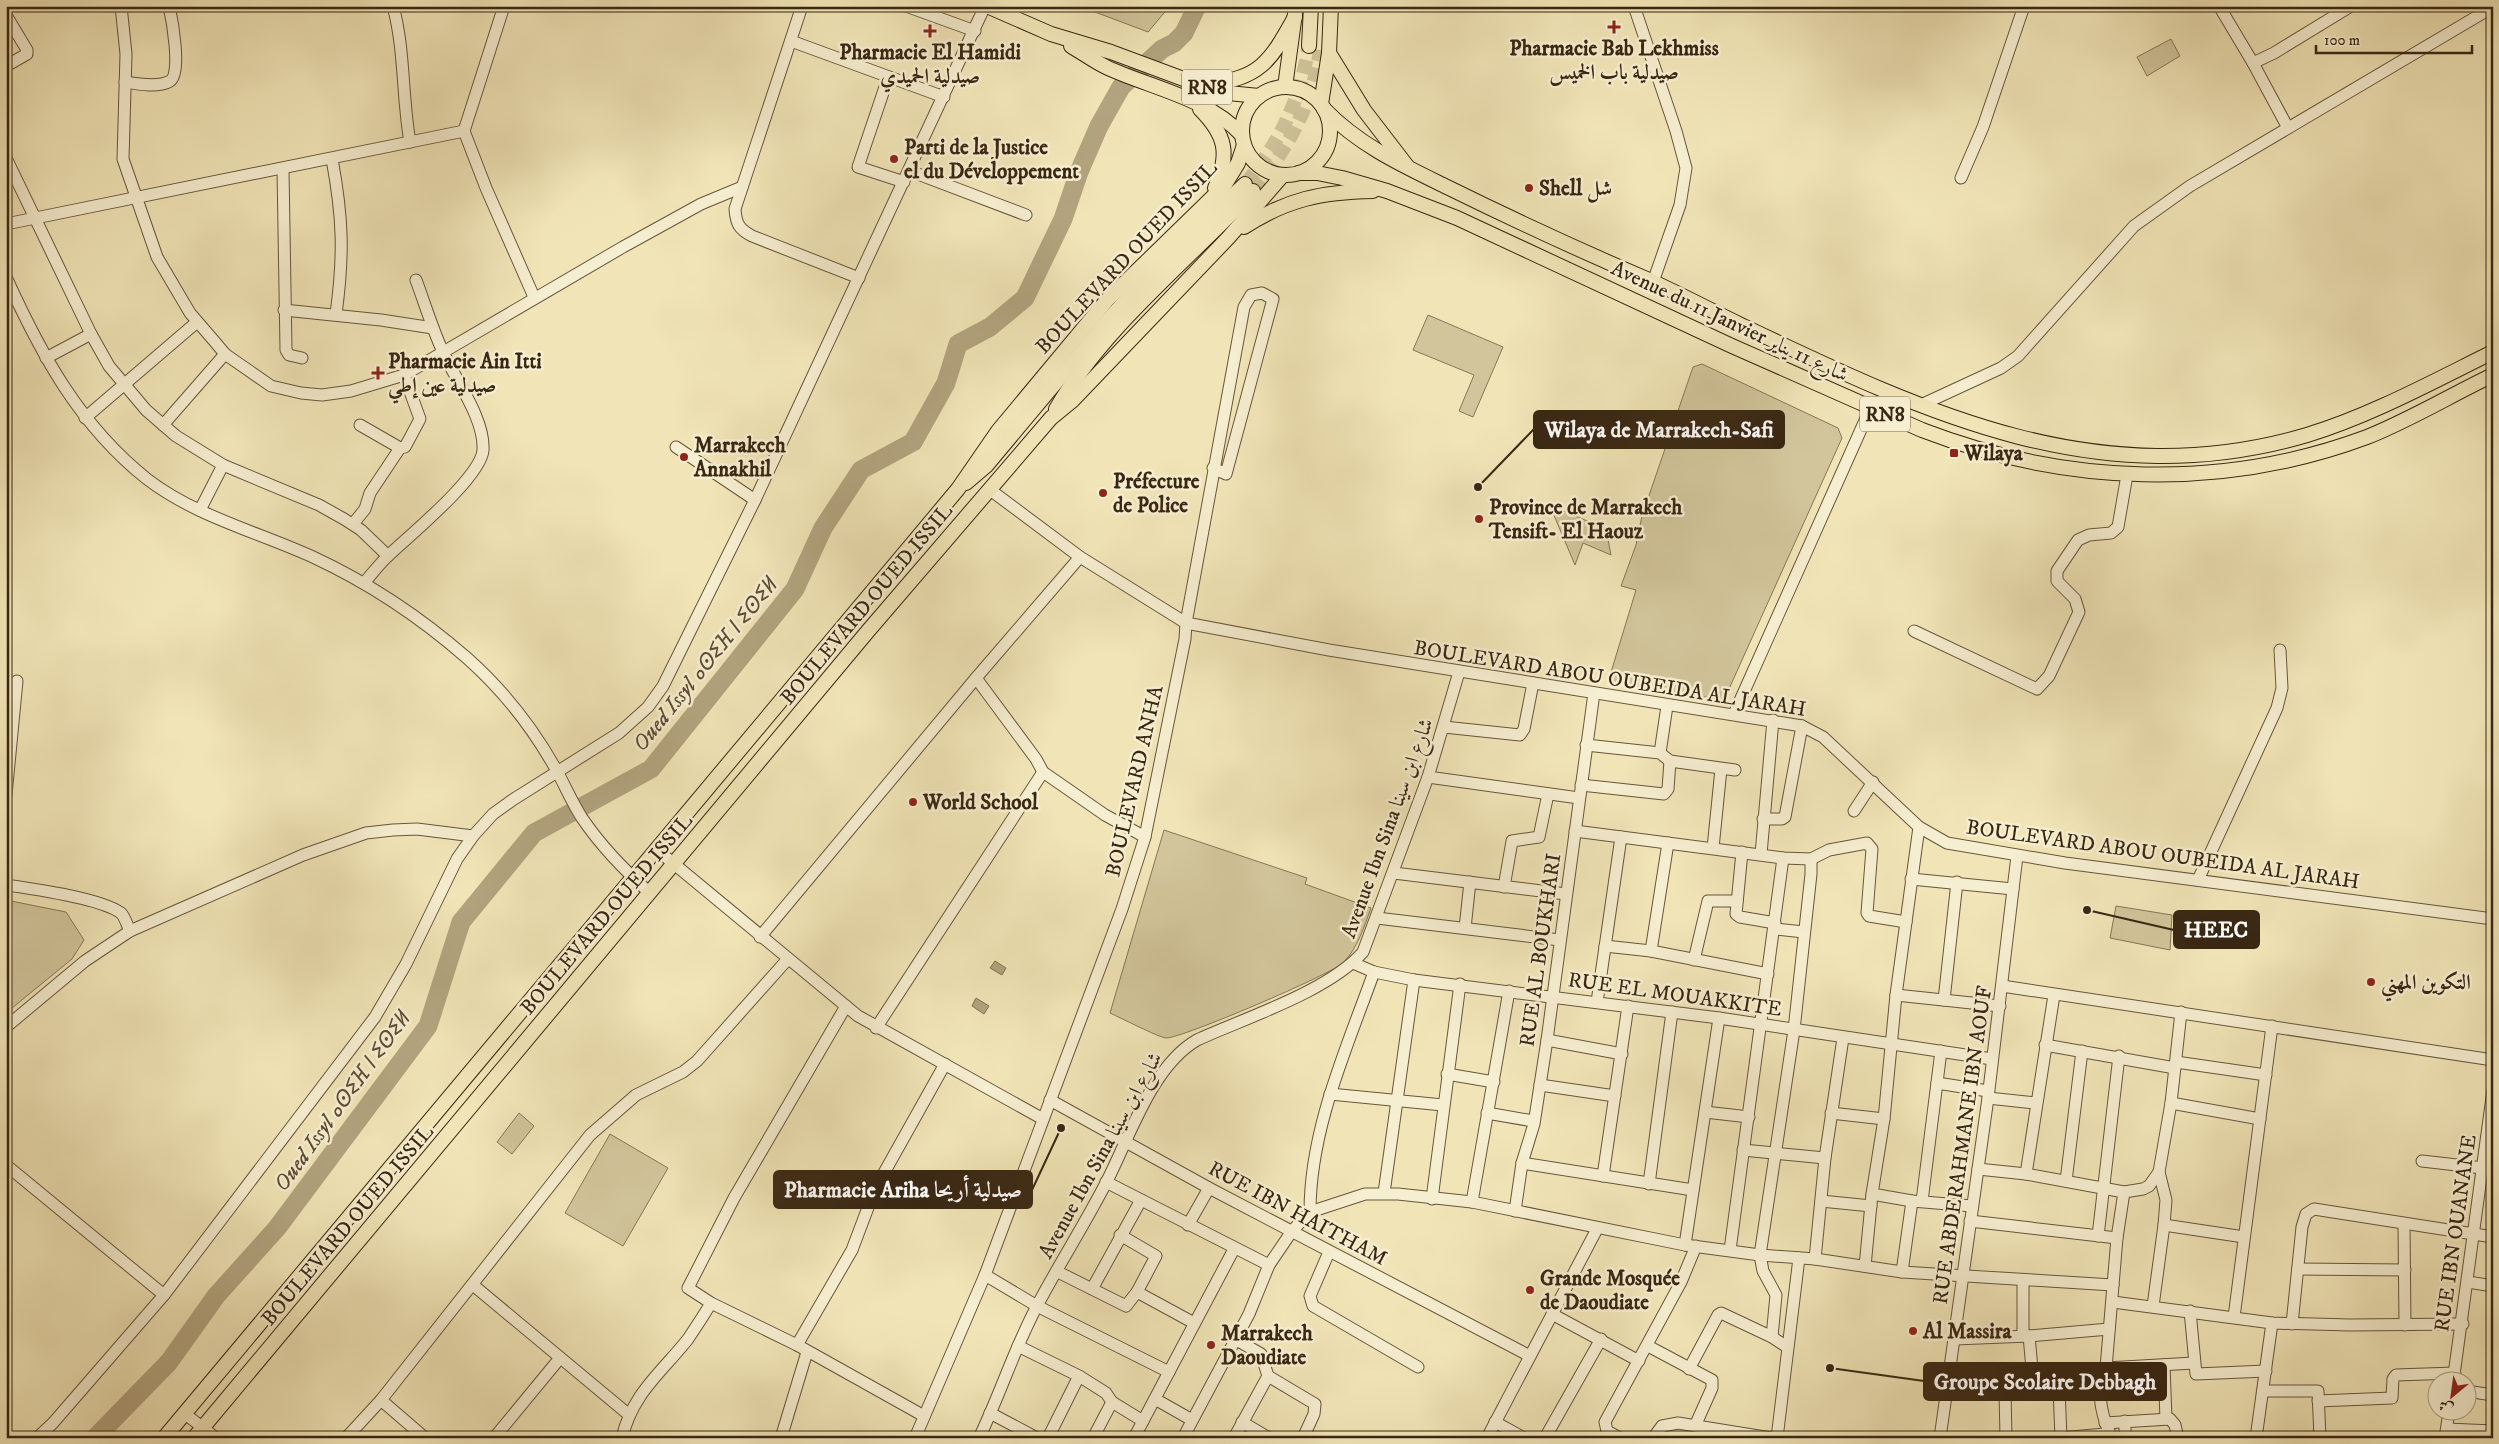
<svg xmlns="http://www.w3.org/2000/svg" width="2499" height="1444" font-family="'IM FELL DW Pica',Amiri,'Noto Sans Tifinagh',serif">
	<rect width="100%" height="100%" fill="#f1e5b7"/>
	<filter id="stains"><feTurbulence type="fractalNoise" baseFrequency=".004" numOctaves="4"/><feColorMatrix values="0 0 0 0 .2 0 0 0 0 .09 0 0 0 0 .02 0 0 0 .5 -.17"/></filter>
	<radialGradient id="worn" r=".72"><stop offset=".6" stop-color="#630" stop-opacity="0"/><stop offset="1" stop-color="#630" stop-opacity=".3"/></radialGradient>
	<!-- green -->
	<g fill="#d2c59b" stroke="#867657">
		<path d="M1079,6H1170L1148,32Z"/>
		<path d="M2171,39L2180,56L2147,76L2137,57Z"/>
		<path d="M1428,315L1503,347L1473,417L1459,411L1474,375L1413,350Z"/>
		<path d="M1702,364L1838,428L1842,438L1724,700L1608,682L1636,590L1621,586L1636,545L1642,516L1693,367Z"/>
		<path d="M1559,509L1606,529L1611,555L1583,543L1575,565L1553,513Z"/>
		<path d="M1164,830L1307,878L1305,884L1371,908C1364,927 1358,947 1344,962C1333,974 1180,1039 1166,1038C1158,1037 1121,1018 1110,1013Z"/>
		<path d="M6,900L66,912L84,940L72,959L6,1013Z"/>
		<path d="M2116,906L2172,915L2170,950L2110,938Z"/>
		<path d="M519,1113L534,1126L512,1154L497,1142Z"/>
		<path d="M610,1134L668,1168L623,1246L565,1213Z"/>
	</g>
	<!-- water -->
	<g fill="#b2a47f" stroke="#827254">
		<path d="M995,961L1006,968L1002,975L990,968Z"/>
		<path d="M976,998L989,1006L984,1014L972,1006Z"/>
	</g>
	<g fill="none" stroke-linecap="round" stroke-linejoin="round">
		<!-- river -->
		<path stroke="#b2a47f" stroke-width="19" d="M95,1438L169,1362L216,1296L277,1228L428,1026L461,922L534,833L651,769L795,589L823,528L861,470L913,442L946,383L958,344L990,327L1025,298L1063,219L1079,172L1099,126L1121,87L1162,49L1174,43L1184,33L1197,6"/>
		<!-- major-tunnel -->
		<g stroke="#ccbf96" stroke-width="14" stroke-dasharray="14 7" stroke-linecap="butt">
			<path d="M1245,184C1281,140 1299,103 1309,46"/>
			<path d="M1253,191C1287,149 1313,105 1320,50"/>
		</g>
		<defs>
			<g id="minor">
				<path d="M121,6L126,54L123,159L157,257L190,313L215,342L225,354L271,386L301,393L322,395L351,391L404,375L623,247L701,204L742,187"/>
				<path d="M393,6C405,50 402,98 410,142"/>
				<path d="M504,6L464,131L486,188L534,297"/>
				<path d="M802,6L735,209C736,224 739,229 752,236L859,278"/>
				<path d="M906,6L975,31"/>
				<path d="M1634,6L1676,131L1686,168L1680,205L1653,282"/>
				<path d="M2219,6L2253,63L2274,53L2351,6"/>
				<path d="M6,15L27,50V54L6,66"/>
				<path d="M791,41L944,97"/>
				<path d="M2253,63L2288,128"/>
				<path d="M888,78L858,167L904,182"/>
				<path d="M125,82C137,84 159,88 170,81C182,74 172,19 169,6"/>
				<path d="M6,158L91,334L109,366L146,410L176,436L223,465L319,505L344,519L361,530L388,556"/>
				<path d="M332,159C343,218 344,255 336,314"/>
				<path d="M283,169L286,350L289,355L302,358"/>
				<path d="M910,171L1026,215"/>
				<path d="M1961,178L1983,127L2024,6"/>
				<path d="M6,224L464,131"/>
				<path d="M6,277C41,354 79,425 147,479C195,516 258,532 313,557C369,583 420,617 467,658C503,690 535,731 558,773C566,788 573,804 582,818C601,846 624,870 650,893"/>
				<path d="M284,310L381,320L433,328"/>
				<path d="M46,358L91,334"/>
				<path d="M1921,405L2001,368L2018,356L2134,226L2190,186L2493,7"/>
				<path d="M85,418L197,322"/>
				<path d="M163,425L225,354"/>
				<path d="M360,425L400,448L405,447L420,419L404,375"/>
				<path d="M676,447L755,500"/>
				<path d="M989,489L1080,557L1186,623L1329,650L1802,726L1823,737L1919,827L1947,843L2065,863L2493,919"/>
				<path d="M200,510L223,465"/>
				<path d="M353,524L365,509L370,493L400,448"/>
				<path d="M364,583C372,574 380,563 389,555C410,535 481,477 483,450C485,419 455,379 443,352C432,328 425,304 416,280"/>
				<path d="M1914,631L2037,689L2049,676L2079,612L2075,599L2057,581V571L2078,540L2089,535L2111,533L2118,527L2127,475"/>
				<path d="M976,678L1036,759L1043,772L1105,815L1145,837"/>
				<path d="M1734,714L1871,407"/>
				<path d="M1444,727L1520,735L1524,729L1533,683"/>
				<path d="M1586,745L1660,753L1670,761L1735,770"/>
				<path d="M1660,753L1667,706"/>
				<path d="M1428,777L1579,798"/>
				<path d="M1581,785L1664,794L1668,789L1670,761"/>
				<path d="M6,795L17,681"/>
				<path d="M1854,811L1873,782"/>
				<path d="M1763,819H1782L1785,817L1802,726"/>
				<path d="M1575,831L1783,858L1811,859L1829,850L1867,843L1872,849L1867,913L1869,916L1906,922"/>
				<path d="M1713,848L1721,769"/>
				<path d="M656,849L858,1016L1043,1119"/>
				<path d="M1742,852L1736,914L1740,917L1775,923"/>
				<path d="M1761,854L1773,720"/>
				<path d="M1394,873L1566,894"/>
				<path d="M1911,879L2013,889"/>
				<path d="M2198,880L2277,708L2282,688L2280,650"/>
				<path d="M6,885C34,889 100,898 121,913C125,917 127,925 130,931"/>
				<path d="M1504,887L1512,841L1539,837L1548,794"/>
				<path d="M1377,918L1560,940"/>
				<path d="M1465,928L1470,882"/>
				<path d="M1775,929L1804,932"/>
				<path d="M760,937L976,678L1080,557"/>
				<path d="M1605,946L1651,951L1768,974"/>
				<path d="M1651,951L1668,843"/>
				<path d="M1694,960L1708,901H1737"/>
				<path d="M1353,963L1374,972L1414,980L1719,1018L1992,1059"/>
				<path d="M2002,986L2493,1060"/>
				<path d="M1896,995L2000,1006"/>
				<path d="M1944,1000L1957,882"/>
				<path d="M1597,1002L1621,837"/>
				<path d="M846,1006L734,1198L688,1288L711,1303L797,1345L924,1416"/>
				<path d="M6,1027L85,961L130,931L303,855L366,833L393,830L417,829L473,836"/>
				<path d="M876,1028L1043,772"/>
				<path d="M1547,1040L1622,1054"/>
				<path d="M2045,1045L2175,1068"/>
				<path d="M2176,1062L2266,1075"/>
				<path d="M1447,1074L1494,1082"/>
				<path d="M1937,1083L1988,1091"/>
				<path d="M1540,1085L1615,1096"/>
				<path d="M1330,1094L1443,1105"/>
				<path d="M1988,1098L2035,1103"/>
				<path d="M1050,1100L1209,1188L1530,1356"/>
				<path d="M2171,1103L2260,1119"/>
				<path d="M1705,1112L1749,1117"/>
				<path d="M1487,1113L1533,1121"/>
				<path d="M1831,1113L1884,1119"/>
				<path d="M1743,1150L1825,1158"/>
				<path d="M2422,1161L2483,1168"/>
				<path d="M1522,1163L1693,1190"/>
				<path d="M6,1165L164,1295"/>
				<path d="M1978,1169L2026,1174L2124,1192L2143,1189L2149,1186L2159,1172"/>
				<path d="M2026,1174L2054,995"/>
				<path d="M1603,1176L1628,1006"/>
				<path d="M2066,1181L2082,1051"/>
				<path d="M1106,1182L1269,1265"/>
				<path d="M1649,1184L1672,1012"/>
				<path d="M1384,1193L1414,980"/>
				<path d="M1872,1194L1912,1201L1972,1206"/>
				<path d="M1432,1199L1460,984"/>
				<path d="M1821,1201L1871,1206"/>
				<path d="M1922,1201L1941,1051"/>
				<path d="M1472,1202L1509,991"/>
				<path d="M1515,1211L1522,1163L1534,1124L1547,1040L1594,693"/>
				<path d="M1310,1212C1310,1129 1346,1050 1374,972"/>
				<path d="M1970,1221L2117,1238"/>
				<path d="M2404,1224L2405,1325"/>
				<path d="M1188,1225L1209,1188"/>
				<path d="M2164,1225L2244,1237"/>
				<path d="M2098,1236L2119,1056"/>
				<path d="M1685,1245L1719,1018"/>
				<path d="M1730,1250L1783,858"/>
				<path d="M1329,1252L1310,1296L1313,1306L1418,1367"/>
				<path d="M1815,1259L1825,1158L1843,1038"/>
				<path d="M1865,1266L1872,1194L1884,1119L1896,995L1919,827"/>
				<path d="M2298,1269L2405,1270"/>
				<path d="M1058,1272L1126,1306L1137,1292L1156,1256L1120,1235"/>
				<path d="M1902,1272L1912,1201"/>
				<path d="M985,1275L1037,1306L1169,1372"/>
				<path d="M2468,1282L2493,1286"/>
				<path d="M473,1285L628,1414"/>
				<path d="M1092,1289L1141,1200"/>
				<path d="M1137,1292L1194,1323"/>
				<path d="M2113,1302L2272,1323L2350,1325L2463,1324"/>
				<path d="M2153,1306L2164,1225L2166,1200L2159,1172L2171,1103L2181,1012"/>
				<path d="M2190,1311L2196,1374L2266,1371"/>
				<path d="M1552,1314L1639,1361"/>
				<path d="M2234,1317L2272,1026"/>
				<path d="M2292,1324L2302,1227L2306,1214L2314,1209L2493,1237"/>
				<path d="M2023,1336V1280"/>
				<path d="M2029,1336L2034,1390"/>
				<path d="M1772,1337L1776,1295L1763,1271L1760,1255L1794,1030L1811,874V859"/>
				<path d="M1235,1339L1261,1354L1268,1376L1315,1404L1314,1414L1303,1438"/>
				<path d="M1955,1339L2029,1336L2109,1329"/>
				<path d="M797,1345L852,1250L875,1189L945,1064"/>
				<path d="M1018,1346L1079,1376L1106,1393L1112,1402L1143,1421"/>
				<path d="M1648,1346L1712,1380V1388L1695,1426"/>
				<path d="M2164,1365L2166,1419"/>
				<path d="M2106,1368L2194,1363"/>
				<path d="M1689,1369L1718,1315L1721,1313L1772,1337L1787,1347"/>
				<path d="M2453,1382L2493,1090"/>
				<path d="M2059,1388L2061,1438"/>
				<path d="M2005,1391L2006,1438"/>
				<path d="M2263,1391H2318L2320,1438"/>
				<path d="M2466,1391L2493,1395"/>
				<path d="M1947,1394L2101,1385"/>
				<path d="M1155,1399L1192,1420"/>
				<path d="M381,1400L425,1438"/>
				<path d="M2318,1401L2392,1398L2393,1379L2396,1375L2455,1373"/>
				<path d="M184,1413L216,1438"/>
				<path d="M990,1413L1037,1438"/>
				<path d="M2125,1421V1438"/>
				<path d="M1242,1422L1269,1438"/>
				<path d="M1495,1422L1524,1438"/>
				<path d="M2105,1423L2170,1419L2175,1425L2178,1438"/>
				<path d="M2447,1429L2493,1431"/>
				<path d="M37,1438L53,1423L164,1295L375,1017L406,964L457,859L473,836L493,814L514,799L619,733L648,707L663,686L755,500L985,6"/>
				<path d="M346,1438L381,1400L590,1135L636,1095L683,1072L697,1061L787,960"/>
				<path d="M494,1438L560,1358"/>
				<path d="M622,1438C632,1394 661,1373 688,1339C696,1327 704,1315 711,1303"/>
				<path d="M781,1438L807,1352"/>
				<path d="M915,1438L985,1275L1122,909L1145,837L1185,639L1186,623L1244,307L1251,295L1262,293L1273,299L1226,474L1213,468"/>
				<path d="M979,1438C1000,1395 1014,1349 1037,1306C1059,1264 1085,1224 1107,1181C1130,1136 1152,1066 1197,1040C1245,1018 1329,991 1363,952L1428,777L1459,672"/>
				<path d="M1048,1438L1079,1376"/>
				<path d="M1093,1438L1112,1402"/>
				<path d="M1134,1438L1234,1249"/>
				<path d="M1183,1438L1249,1314L1269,1265L1292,1231L1310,1212L1365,1194H1398L1472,1202L1685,1245L1760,1255L1815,1259L1902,1272L2113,1285"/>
				<path d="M1234,1438L1268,1376"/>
				<path d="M1487,1438L1597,1229"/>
				<path d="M1545,1438L1601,1339"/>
				<path d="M1620,1438L1607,1431L1605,1422L1681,1282L1696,1246"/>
				<path d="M1653,1438L1662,1426L1678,1423L1771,1438"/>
				<path d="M1777,1438L1799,1258"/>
				<path d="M1940,1438L1988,1098L2017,856"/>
				<path d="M2060,1438L2105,1434L2109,1431C2101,1414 2095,1383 2106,1368L2117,1238L2124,1192"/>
				<path d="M2256,1438L2272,1323"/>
				<path d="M2445,1438L2449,1412"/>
			</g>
			<g id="major">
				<path d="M987,6L1051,34L1111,52L1197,84L1228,93L1259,96"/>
				<path d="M1071,46C1083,53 1095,62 1108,68C1152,88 1208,98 1242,135"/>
				<path d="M1309,46L1311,6"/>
				<path d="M1329,53L1364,110L1407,166"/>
				<path d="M1206,84C1260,79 1270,62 1295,17"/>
				<circle cx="1286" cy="131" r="44"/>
				<path d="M1285,87L1296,6"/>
				<path d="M1321,104L1329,53L1331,6"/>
				<path d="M1200,109C1226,135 1230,154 1215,188"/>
				<path d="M1324,109C1360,146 1402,165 1447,187C1514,220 1581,251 1649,280C1680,294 1710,310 1741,325C1926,413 2098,496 2307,435C2372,415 2432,382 2493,352"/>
				<path d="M1299,173H1317L1342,178L1387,191L1457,218L1732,346L1922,430C2065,485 2222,491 2367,437C2410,420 2451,395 2493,375"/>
				<path d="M1244,227C1287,199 1322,192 1373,191"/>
				<path d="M1056,409C1105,325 1188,261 1253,191"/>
				<path d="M966,483L986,466L1108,320L1141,284L1245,184"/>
				<path d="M164,1438L958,489L998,431L1107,300L1224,186L1238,163L1244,145"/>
				<path d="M194,1438L868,631L1051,418L1073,400L1229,237L1283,175"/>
			</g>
		</defs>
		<!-- minor casing -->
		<use href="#minor" stroke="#67563c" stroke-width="13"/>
		<!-- major casing -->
		<use href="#major" stroke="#392713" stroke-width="16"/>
		<!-- minor -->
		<use href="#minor" stroke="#f6eed0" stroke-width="11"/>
		<!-- major -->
		<use href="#major" stroke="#f1e5b7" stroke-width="14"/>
	</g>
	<!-- markers -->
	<g fill="#8f2418" stroke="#f6eed0" stroke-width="2">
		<path d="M1611.5 19.5h5v5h5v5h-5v5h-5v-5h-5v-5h5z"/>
		<path d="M927.5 23.5h5v5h5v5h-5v5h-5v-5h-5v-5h5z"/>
		<circle cx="894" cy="159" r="5"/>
		<circle cx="1529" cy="188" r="5"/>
		<path d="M375.5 365.5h5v5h5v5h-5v5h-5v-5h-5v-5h5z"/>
		<rect x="1949" y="448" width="10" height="10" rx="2.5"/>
		<circle cx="684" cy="457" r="5"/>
		<circle cx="1103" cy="493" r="5"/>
		<circle cx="1479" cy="519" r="5"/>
		<circle cx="913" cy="802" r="5"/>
		<circle cx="2371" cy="982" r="5"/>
		<circle cx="1530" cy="1290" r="5"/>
		<circle cx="1913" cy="1331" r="5"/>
		<circle cx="1211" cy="1345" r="5"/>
	</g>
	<g text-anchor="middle" stroke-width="5" stroke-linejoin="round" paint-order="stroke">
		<!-- shield labels -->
		<g fill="#f6eed0" stroke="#72634c" stroke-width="1">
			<rect x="1182" y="69.5" width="50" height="35" rx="4"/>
			<rect x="1860" y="396.5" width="50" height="35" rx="4"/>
		</g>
		<g font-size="20" font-weight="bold" fill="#392713">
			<text x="1207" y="94">RN8</text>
			<text x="1885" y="421">RN8</text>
		</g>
		<!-- poi labels -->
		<g font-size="21" font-weight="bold" fill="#392713" stroke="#f6eed0" text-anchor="start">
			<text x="1614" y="55" text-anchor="middle">Pharmacie Bab Lekhmiss<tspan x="1614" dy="24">صيدلية باب الخميس</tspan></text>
			<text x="930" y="59" text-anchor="middle">Pharmacie El Hamidi<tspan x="930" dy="24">صيدلية الحميدي</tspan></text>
			<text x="904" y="154">Parti de la Justice<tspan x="904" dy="24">el du Développement</tspan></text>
			<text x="1539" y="195">Shell شل</text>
			<text x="388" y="368">Pharmacie Ain Itti<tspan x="388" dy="24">صيدلية عين إطي</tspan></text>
			<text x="694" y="452">Marrakech<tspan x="694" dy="24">Annakhil</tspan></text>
			<text x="1964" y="460">Wilaya</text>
			<text x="1113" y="488">Préfecture<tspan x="1113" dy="24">de Police</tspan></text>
			<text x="1489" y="514">Province de Marrakech<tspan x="1489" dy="24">Tensift- El Haouz</tspan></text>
			<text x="923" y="809">World School</text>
			<text x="2381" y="989">التكوين المهني</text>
			<text x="1540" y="1285">Grande Mosquée<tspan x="1540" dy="24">de Daoudiate</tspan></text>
			<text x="1923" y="1338">Al Massira</text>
			<text x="1221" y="1340">Marrakech<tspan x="1221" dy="24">Daoudiate</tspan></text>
		</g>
		<!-- street labels -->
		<g font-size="21" fill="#392713" stroke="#f6eed0">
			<text transform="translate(1126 257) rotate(-47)" y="7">BOULEVARD OUED ISSIL</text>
			<text transform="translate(1730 321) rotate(25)" y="7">Avenue du 11 Janvier شارع 11 يناير</text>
			<text transform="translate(866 604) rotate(-50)" y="7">BOULEVARD OUED ISSIL</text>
			<text transform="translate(1610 678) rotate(9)" y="7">BOULEVARD ABOU OUBEIDA AL JARAH</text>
			<text transform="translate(1134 781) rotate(-77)" y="7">BOULEVARD ANHA</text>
			<text transform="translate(1387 828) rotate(-70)" y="7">Avenue Ibn Sina شارع ابن سينا</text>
			<text transform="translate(2163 854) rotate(8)" y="7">BOULEVARD ABOU OUBEIDA AL JARAH</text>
			<text transform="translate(606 914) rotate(-50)" y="7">BOULEVARD OUED ISSIL</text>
			<text transform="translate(1540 950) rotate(-82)" y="7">RUE AL BOUKHARI</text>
			<text transform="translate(1675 994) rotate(8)" y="7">RUE EL MOUAKKITE</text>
			<text transform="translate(1962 1145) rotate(-82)" y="7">RUE ABDERAHMANE IBN AOUF</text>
			<text transform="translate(1100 1155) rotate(-61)" y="7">Avenue Ibn Sina شارع ابن سينا</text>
			<text transform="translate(1298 1213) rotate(28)" y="7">RUE IBN HAITHAM</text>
			<text transform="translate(347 1225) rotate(-50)" y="7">BOULEVARD OUED ISSIL</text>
			<text transform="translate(2455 1233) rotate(-82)" y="7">RUE IBN OUANANE</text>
		</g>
		<!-- water labels -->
		<g font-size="22" font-style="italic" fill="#5d4c33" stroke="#f6eed0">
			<text transform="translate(704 664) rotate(-51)" y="8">Oued Issyl ⴰⵙⵉⴼ ⵏ ⵉⵙⵉⵍ</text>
			<text transform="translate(341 1101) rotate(-54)" y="8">Oued Issyl ⴰⵙⵉⴼ ⵏ ⵉⵙⵉⵍ</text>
		</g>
	</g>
	<!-- callouts -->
	<path fill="none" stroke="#392713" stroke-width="2" d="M1478 487L1534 429M2087 910L2174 930M1061 1128L1032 1190M1830 1368L1924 1381"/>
	<g fill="#392713" stroke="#f6eed0" stroke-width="2">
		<circle cx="1478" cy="487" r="5"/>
		<circle cx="2087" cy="910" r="5"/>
		<circle cx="1061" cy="1128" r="5"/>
		<circle cx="1830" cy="1368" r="5"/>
	</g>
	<g fill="#392713" stroke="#392713" stroke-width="2">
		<rect x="1534" y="411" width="250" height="37" rx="5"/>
		<rect x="2174" y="911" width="85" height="37" rx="5"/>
		<rect x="774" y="1171" width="258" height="37" rx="5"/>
		<rect x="1924" y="1363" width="242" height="37" rx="5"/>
	</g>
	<g font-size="22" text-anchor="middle" font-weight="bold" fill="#fff">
		<text x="1659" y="437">Wilaya de Marrakech-Safi</text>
		<text x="2216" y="937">HEEC</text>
		<text x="903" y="1197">Pharmacie Ariha صيدلية أريحا</text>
		<text x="2045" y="1389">Groupe Scolaire Debbagh</text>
	</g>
	<!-- margin -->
	<rect width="2499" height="1444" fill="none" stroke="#f1e5b7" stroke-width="25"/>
	<rect x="8" y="8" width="2484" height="1429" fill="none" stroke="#392713" stroke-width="2.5"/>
	<rect x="12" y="12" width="2474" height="1419" fill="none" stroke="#392713"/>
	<!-- north arrow -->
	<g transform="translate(2452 1396) rotate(209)"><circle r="24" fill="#f6eed0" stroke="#aa9e84"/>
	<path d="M0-4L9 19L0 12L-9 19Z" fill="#8f2418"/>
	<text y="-8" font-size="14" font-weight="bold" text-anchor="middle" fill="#392713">ش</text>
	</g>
	<!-- scale -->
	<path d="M2316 45v8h156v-8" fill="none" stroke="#392713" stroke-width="2.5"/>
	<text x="2324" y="45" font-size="15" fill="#392713" stroke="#f6eed0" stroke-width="4" paint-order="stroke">100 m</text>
	<rect width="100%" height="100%" filter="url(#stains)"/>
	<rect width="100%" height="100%" fill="url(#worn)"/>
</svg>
